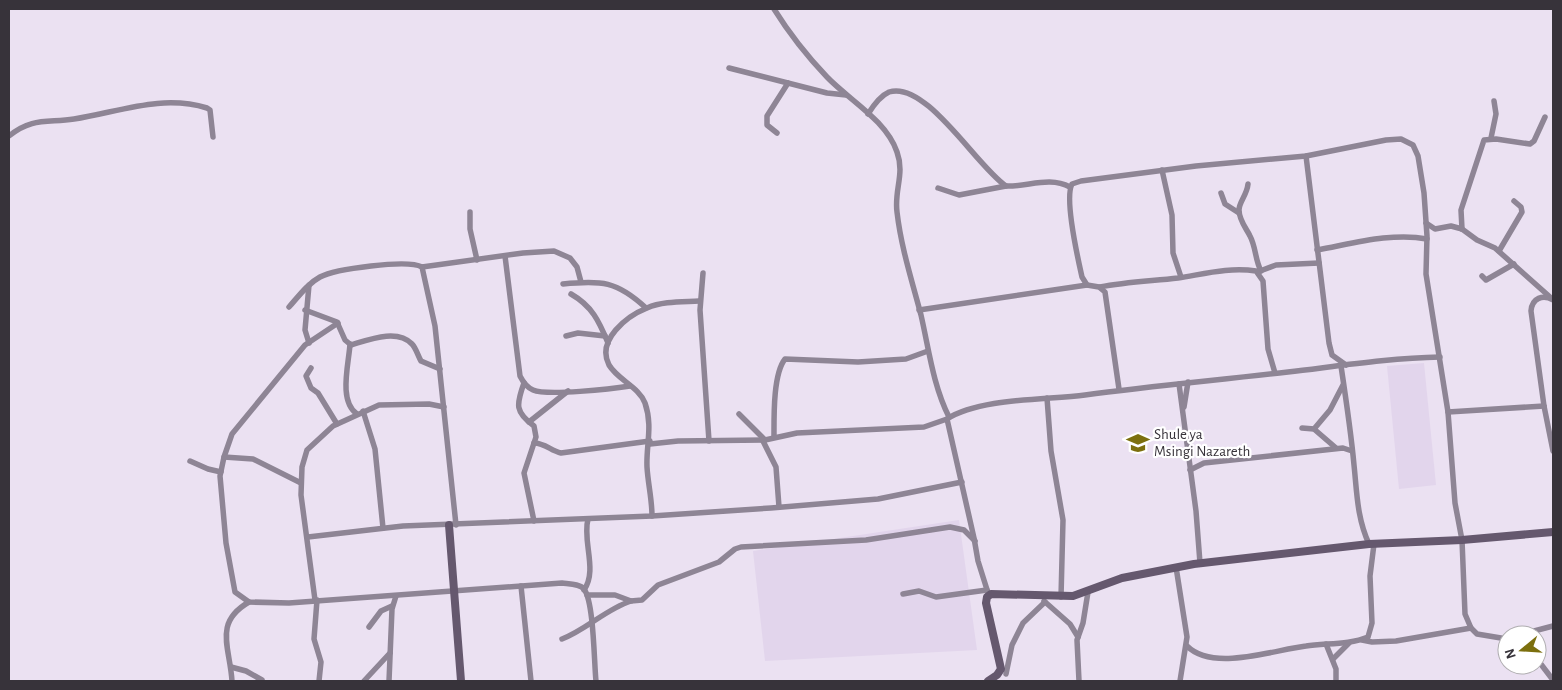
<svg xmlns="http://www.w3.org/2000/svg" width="1562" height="690" font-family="'Alegreya Sans',sans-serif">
	<rect width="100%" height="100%" fill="#ebe1f2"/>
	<!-- built -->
	<g fill="#e2d5ec">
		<path d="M1424,363L1436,485L1399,489L1387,366Z"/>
		<path d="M959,520L977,650L765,661L753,551Z"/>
	</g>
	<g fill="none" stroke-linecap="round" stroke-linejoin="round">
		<!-- street -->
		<g stroke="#8e8595" stroke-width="5.5">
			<path d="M774,9C789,33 807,56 827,77C849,100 886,120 897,152C905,174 894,190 897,212C901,247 912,281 921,315C929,350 933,385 949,417"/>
			<path d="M729,68L827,93L846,95"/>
			<path d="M868,114C873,106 880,96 889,92C926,80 977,167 1006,186C1028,187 1049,176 1070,187"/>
			<path d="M777,133L767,125V116L788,83"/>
			<path d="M9,136C32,117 48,123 74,119C119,112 161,94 207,108L210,110L213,137"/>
			<path d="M1491,138L1496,114L1494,101"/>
			<path d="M1306,156L1329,343L1332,355L1346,365"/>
			<path d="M1162,170L1172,215L1173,253L1181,277"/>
			<path d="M1248,184C1247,195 1239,202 1239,210C1239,220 1246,228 1250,236C1256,247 1255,260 1261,271"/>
			<path d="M938,188L959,195L1006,186"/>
			<path d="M1221,193L1225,204L1239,213"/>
			<path d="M470,212V229L477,260"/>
			<path d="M1426,223L1435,229L1451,226L1462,229L1477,240L1495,248L1550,297"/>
			<path d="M1462,229L1461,210L1484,140L1496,139L1530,144L1534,141L1545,117"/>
			<path d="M1317,250C1351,244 1392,232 1427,239"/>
			<path d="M1499,251L1522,212L1521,207L1514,201"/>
			<path d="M505,256L520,376C523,382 526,387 533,390C547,396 612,389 630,386"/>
			<path d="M422,267L523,253L554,251L570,258L577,267L581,282"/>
			<path d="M1260,271L1276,265L1319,263"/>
			<path d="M703,273L700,310L709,441"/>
			<path d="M1482,276L1486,280L1514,264"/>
			<path d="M563,284C601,280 617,281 646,308"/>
			<path d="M1100,287C1126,282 1152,281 1178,278C1204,274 1229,267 1256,271L1263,281L1268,349L1275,373"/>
			<path d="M571,294C592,306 599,321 608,343"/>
			<path d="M1553,300C1543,294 1532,298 1531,311L1544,406L1553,451"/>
			<path d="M289,307C298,297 307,284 320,277C335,269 407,259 422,267L435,326L456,525"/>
			<path d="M305,310L337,322L345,340L351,345C368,340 397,328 412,344C416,348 418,356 421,361L440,369"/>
			<path d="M919,310L1087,285"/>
			<path d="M338,323L305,345L232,434L224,457L220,476L226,543L235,592L249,602L289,603L562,583C569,584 580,584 584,589C594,602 594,663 596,681"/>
			<path d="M566,336L578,333L605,336"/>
			<path d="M309,343L305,330L309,285"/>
			<path d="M350,344C349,363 338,401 357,414"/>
			<path d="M1341,366C1346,399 1351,432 1354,465C1357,493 1357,518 1369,544"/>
			<path d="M311,368L306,376L311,388L318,393L337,424"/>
			<path d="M524,383C516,405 515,412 534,426L536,437L524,473L534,521"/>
			<path d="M1179,384L1196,511L1200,563"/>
			<path d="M1119,389L1105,292L1099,287L1087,285L1082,277C1078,259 1064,199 1072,184L1081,181L1196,166L1306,156L1386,140L1401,139L1413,145L1418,156L1424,193L1427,236L1426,274L1448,412L1455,503L1462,540L1465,614L1471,628L1477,634L1507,639"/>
			<path d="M1047,398L1051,451L1063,520L1061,597"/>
			<path d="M1184,407L1188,382"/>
			<path d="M363,411L375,449L383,528"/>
			<path d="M1448,412L1544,406"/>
			<path d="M739,414L765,440"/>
			<path d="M529,422L568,391"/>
			<path d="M1302,428L1314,429L1336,448"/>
			<path d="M1314,429L1330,410L1343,385"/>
			<path d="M774,437C774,417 773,374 785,359L858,362L906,359L928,351"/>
			<path d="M762,439L776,467L779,507"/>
			<path d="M534,443C545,443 551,451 561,453L650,441"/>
			<path d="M650,444L678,441L765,440L797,433L924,427L947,419"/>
			<path d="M224,457L253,459L301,483"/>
			<path d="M190,461L208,469L221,472"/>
			<path d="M1190,470L1204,463L1343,448L1352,451"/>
			<path d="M652,516C652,499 648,484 647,467C646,445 653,426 645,403C639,387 618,380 609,365C596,340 627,316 647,308C663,301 683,302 699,301"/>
			<path d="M308,537L403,526L652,516L771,508L878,499L962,482"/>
			<path d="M1176,567L1187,637L1180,681"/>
			<path d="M521,586L531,681"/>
			<path d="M584,590C598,570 582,541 588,519"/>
			<path d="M903,594L919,591L936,597L987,590"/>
			<path d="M587,595H615L631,601L642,600L658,585L719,562L735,549L741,547L866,540L950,527L964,530L975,541"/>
			<path d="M989,596L978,561L974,538L947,419C980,398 1045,400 1085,395C1152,386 1220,380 1288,372C1339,366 1389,358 1440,357"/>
			<path d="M315,600L301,495L302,467L307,450L333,426L379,405L429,404L444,407"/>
			<path d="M317,600L314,639L321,662L319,681"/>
			<path d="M1044,601L1070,624L1078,637"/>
			<path d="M369,627L381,611L392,606"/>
			<path d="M1519,635L1553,626"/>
			<path d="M562,639C586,630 606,609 631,601"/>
			<path d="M1362,640L1372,642L1396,641L1471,628"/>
			<path d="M1326,644L1336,669V681"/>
			<path d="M1187,646C1213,672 1273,650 1306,646C1326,643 1349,645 1368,637L1372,623L1370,576L1374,544"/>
			<path d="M1333,659L1349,643"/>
			<path d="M1537,659L1553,680"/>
			<path d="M231,667L246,671L262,680"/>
			<path d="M1006,674L1012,645L1023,623L1045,602"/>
			<path d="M232,681C230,647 213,623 249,602"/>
			<path d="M364,681L390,653"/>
			<path d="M389,681L392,609L396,596"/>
			<path d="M1079,681L1077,640L1083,623L1088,592"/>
		</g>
		<!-- secondary -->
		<g stroke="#65586e" stroke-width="8">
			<path d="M449,525L461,681"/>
			<path d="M988,681L997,675L1001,669L986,603L987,597L991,594L1073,596L1122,578L1194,564L1369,544L1462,540L1553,532"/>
		</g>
	</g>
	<!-- icons -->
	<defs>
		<symbol id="school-bare" viewBox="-9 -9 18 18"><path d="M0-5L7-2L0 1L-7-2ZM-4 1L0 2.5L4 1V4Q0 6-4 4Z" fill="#7c6f0e" stroke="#fff" stroke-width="2.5" paint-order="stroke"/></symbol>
	</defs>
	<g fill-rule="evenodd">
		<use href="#school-bare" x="1122" y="427" width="32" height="32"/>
	</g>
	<g text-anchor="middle" stroke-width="4.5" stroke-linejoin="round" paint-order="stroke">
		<!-- poi labels -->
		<g font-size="15" fill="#37333a" stroke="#fff" text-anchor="start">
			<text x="1154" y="439">Shule ya<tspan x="1154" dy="17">Msingi Nazareth</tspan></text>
		</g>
	</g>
	<!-- border -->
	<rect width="1562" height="690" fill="none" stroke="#37333a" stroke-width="20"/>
	<!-- north arrow -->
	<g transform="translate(1522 650) rotate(252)"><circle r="24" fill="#ffffff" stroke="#afadb0"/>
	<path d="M0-4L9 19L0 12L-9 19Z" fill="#7c6f0e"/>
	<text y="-8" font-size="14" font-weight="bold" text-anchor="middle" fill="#37333a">N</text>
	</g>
</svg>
